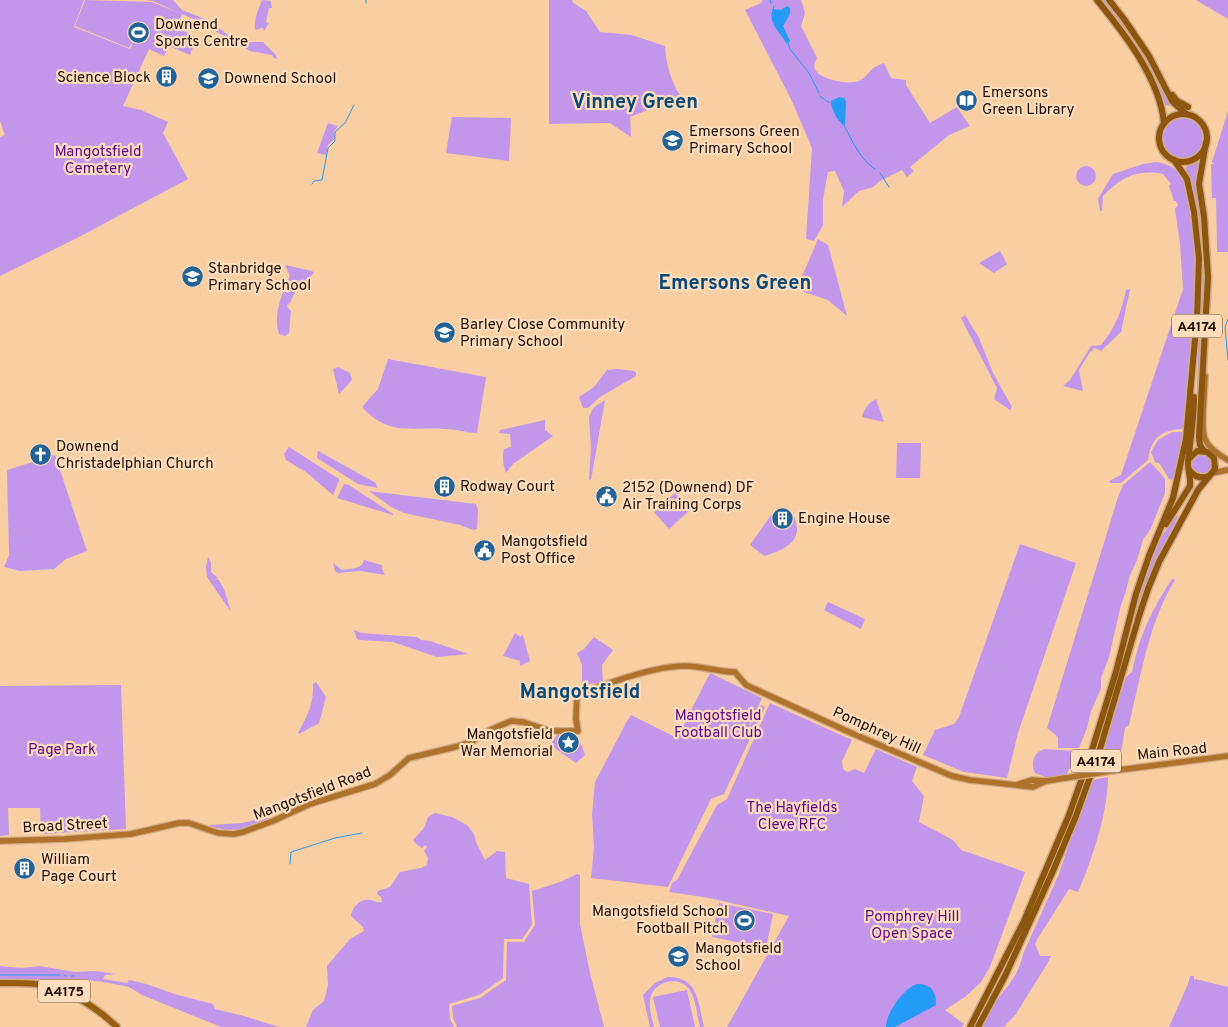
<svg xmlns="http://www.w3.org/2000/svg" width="1228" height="1027" font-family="Overpass,sans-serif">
	<rect width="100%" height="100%" fill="#f8cea2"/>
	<!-- green -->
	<g fill="#c297eb">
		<path d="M0,0H84L74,27L130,49L133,42H132L129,48L75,26L85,0L152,2L181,14L153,1L145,0H173L182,10L205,19L203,23L182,14L177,28L197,37L190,55L169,46L164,56L149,49L123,106L141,110L168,122L163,133L188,179L77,238L0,276V137L5,135L0,121Z"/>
		<path d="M262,0L271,1L272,8H269L266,22L269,23L264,31L263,28L255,30C254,19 258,10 262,0Z"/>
		<path d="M549,0H573L572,2L586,11L600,32L632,35L665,46C666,65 671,81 681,97L630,117L631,137L610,123L549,124Z"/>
		<path d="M762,0H801L805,13L801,26L817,58C816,61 813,65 815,69C819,79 845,84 855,82C862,81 868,74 873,68C876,66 880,65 884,63L891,78L906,80V85L930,123L957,107L970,126L949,135L910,167L914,171L907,177L902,170L880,181L873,187L859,191L842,207L844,191L835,171L828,172L823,200V225L814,241L806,239L812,148L791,99L745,10L761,3Z"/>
		<path d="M1100,0H1106C1132,32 1154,70 1171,106L1165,105L1155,81Z"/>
		<path d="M1196,0H1228V19Z"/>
		<path d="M211,22L232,38L246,42H263L276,55L277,59L274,58L272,55L250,51L208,27Z"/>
		<path d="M1228,111V252H1217L1216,198H1212L1211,164H1214L1212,162Z"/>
		<path d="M452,117L511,118L509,161L446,153Z"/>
		<circle cx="1183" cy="138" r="20"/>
		<path d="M328,123L338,126L334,132L335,138L328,145L326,155L317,153Z"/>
		<path d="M1199,160L1200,161L1197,184L1201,214L1205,277L1197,429L1195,428C1197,379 1200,330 1200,280C1200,243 1201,202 1185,168Z"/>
		<path d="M1157,162C1169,164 1179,169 1184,181C1188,190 1188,201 1190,211C1203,278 1191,356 1184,424L1182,429C1160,430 1151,439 1148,460L1121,483H1110L1109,481L1121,475L1183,289L1180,244L1175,209L1178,205L1176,201H1174L1169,186L1171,184L1163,174C1136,169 1122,177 1103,196L1102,211H1100L1098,199L1113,174L1143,164Z"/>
		<circle cx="1086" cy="176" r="10"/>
		<path d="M818,239L828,245L847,316L828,300L795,289L793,287L804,272Z"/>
		<path d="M1000,251L1007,264L994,273L979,263Z"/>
		<path d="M285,265L312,271L314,273L297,288L290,303L287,305L288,308L291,311L289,333L285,336L279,334C273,314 282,293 290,276Z"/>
		<path d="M1130,289L1121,332L1101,351L1095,348L1090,352L1079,370L1083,391L1063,386L1070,380L1091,346L1101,345C1115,329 1122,310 1126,290Z"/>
		<path d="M965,315L979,338L993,373L1012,407L1010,410L994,399L997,388L961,318Z"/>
		<path d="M388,359L486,377L477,433C467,433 457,429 446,429C411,426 389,437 362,407L378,389Z"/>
		<path d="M338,367L350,373L352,380L339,394L333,369Z"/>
		<path d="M618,369L634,371L636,373V376L600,397L588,408H583L579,397L594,387L607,370Z"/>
		<path d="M876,399L884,422L862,417C864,408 869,403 876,399Z"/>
		<path d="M605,400L591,480L589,479L591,448L589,417L593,408Z"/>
		<path d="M545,420V430L553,436L513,464L506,473C503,465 502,457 504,449L511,447L510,434L499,433L500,430Z"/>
		<path d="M1172,432H1183C1184,444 1178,469 1172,480L1169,479L1160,464L1155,462L1151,452L1158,440Z"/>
		<path d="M897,443H921L920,478H896Z"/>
		<path d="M289,447L339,479V481L333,495L306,472L286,460L284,454Z"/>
		<path d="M318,451L376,483L377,488L358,484L317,458Z"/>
		<circle cx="1202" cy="465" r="10"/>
		<path d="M55,455L87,551L66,559L54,569L20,571L4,567L9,555L7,470Z"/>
		<path d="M1150,462L1162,475L1165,479V493L1151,528L1143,540L1137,560L1129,578L1126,591L1121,605L1109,657L1101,678V689L1091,711L1087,728L1079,748H1058V737L1047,728L1118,497L1123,485Z"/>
		<path d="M344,484L349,485L393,514V515L337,498Z"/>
		<path d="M369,491L476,504L478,510L477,529L473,530L460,525L404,513L391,507Z"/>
		<path d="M675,493L690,510L669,529L654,512Z"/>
		<path d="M782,512L794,517C805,541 784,550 764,556L750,545L771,515H781Z"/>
		<path d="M1177,515L1178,516L1164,548C1126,660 1091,774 1045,883C1025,932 1000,979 975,1026L974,1025L1025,925L1068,824L1121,663L1144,578L1161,537Z"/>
		<path d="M1020,544L1076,563L1018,733L1007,778L964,772L923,755L935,730L954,724L959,717Z"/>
		<path d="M208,557L211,563V572L218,578L211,581L218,579L224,589L231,612L207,577L206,567Z"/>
		<path d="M364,560L382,565V569L385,575L360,571L338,573L335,571L333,563L342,570C351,568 362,570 364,560Z"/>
		<path d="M1172,579L1175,580C1148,624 1141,676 1129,725L1125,728L1119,766L1096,770L1126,677L1132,672C1139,636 1152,609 1172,579Z"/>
		<path d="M828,602L865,619L861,629L824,610Z"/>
		<path d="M354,630L361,633L417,637L421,640L430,641L468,654L437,657L393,642L359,640L357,639Z"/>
		<path d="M515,633L520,637L523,635L530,661L520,666V661L503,656Z"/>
		<path d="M594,637L613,650L602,665L603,682L584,685L582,683V665L577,653L584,649Z"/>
		<path d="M710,673L762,698L742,742L761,705L765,707L724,794L711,799L668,887L591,878L594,848L592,814L595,782L626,723L631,715L677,738Z"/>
		<path d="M316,682L326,697L320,720L319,723L299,734L298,733C307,717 314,703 313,684Z"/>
		<path d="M121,685L126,829L41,834L40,808H8L9,835L0,836V686Z"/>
		<path d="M770,703L852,740L842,761L843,769L847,772L855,769L864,773L876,749L917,767L912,781L924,796L919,822L953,840L961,850L1025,872L990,967L981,982L965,997L945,1010L964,1024L962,1027H727L789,916L709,898L669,892L672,883L677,880L717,805L727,799Z"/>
		<path d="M557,735C575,735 580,737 585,755L576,763L550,745Z"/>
		<path d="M1045,749L1074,751L1078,754L1066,775L1048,778L1035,773C1030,763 1034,752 1045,749Z"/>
		<path d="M1108,777C1108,812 1092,860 1078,892L1069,889L1038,938L1035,944L1040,956H1051L1047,964L1016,1014L1004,1027H983C985,1021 987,1014 991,1009C1003,989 1018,979 1023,954L1059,874L1072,835L1093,780Z"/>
		<path d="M435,813L452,817L467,825L474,834L476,842L485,860L497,851L505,852L506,878L529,884L532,925L522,939H504L503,978L479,995L449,1004L450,1019L454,1027H306L313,1010L324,1001L328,985L327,966L350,939L364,931L363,927L351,916C352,907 361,897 371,900C376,901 377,903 382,902L381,897L377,894L378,891L390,887L400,872L421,868L427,865L428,858L424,851L427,847L425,845L422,848L416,844L413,840L424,828L428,817Z"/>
		<path d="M267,817L270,819C247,828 233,834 210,826V825L242,823Z"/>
		<path d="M577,874L580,875V924L590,973L604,1027H457L453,1018L452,1006L480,998L506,980L507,942H524L535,925L532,891L560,882Z"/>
		<path d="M719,903L773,914L766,948L712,937Z"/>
		<path d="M0,966L22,968L39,966L75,972L94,971L117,974L105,975L103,979L127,983L129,980L146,984L178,995L213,1004L215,1009L244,1016L279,1027H221L142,995L129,987L109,983L82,979L0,980Z"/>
		<path d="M1190,976H1194V981L1195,979L1228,987V1027H1169L1188,984Z"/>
		<path d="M668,977C699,977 698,1003 704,1027H700C697,1015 696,999 689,989C678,974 652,982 650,1000C649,1009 652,1019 654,1027H650L643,995L655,983Z"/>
		<path d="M687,990L695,1027H660L653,997Z"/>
	</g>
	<!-- water -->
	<g fill="#249bf4">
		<path d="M787,6L790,8V14L783,26L790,41L787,44C780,32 767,22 773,9L781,10Z"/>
		<path d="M839,97L844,98L846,101L845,124L843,125C837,120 831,109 831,101Z"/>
		<path d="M917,984C931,984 936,991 936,1005L895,1027H886C886,1013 903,989 917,984Z"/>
	</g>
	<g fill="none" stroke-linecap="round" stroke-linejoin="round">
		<!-- stream -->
		<g stroke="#249bf4" stroke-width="1">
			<path d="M366,0V3"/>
			<path d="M770,0L771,3"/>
			<path d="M773,10L774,6"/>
			<path d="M788,43L790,49L809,73L819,93"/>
			<path d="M820,96L825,100L830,103"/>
			<path d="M844,125C852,140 860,160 875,169"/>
			<path d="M880,173L889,187"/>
			<path d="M312,184L314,181L322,180L328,148L335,141V132L345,123L354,105"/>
			<path d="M1228,319L1225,327L1228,360"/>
			<path d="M290,864L291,852L335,838L362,833"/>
			<path d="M0,975H60"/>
			<path d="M64,975L66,976"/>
			<path d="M71,976H74"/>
		</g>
		<defs>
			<g id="secondary">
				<path d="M1205,376C1205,390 1200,430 1205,439C1209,448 1220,456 1228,460"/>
				<path d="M1212,473L1228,470"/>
				<path d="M1111,771L1228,756"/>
				<path d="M1019,784L1032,780L1046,781"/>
				<path d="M0,841L65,839L131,834L179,823H189L218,833L234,834L243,832L273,821L310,804L375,784L390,775L409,758L455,747L473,741L490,730L511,721L523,722L551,731H578L576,719L577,694C608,684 650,667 682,666C700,665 717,672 735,672L746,685L849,732L952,776L970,780L1033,787L1046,781L1059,779"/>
			</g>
			<path id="primary" d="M0,983C14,983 29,982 43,985C71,991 97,1008 117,1027"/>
			<g id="trunk">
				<path d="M1097,0C1124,33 1160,79 1164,123"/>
				<path d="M1109,0L1124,19L1149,56L1172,101L1186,114"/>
				<path d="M1172,95L1177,101L1188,107"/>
				<circle cx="1183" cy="138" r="24"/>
				<path d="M1174,160L1187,179L1194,212L1199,258L1197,319"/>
				<path d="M1204,451L1200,445L1199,437L1208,277L1204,217L1199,184L1206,142"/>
				<path d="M1190,471C1195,477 1201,479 1209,476"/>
				<path d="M1166,524L1190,486C1191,478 1188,470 1188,463C1190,441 1194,419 1194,397"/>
				<path d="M970,1027L1024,921L1069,815L1093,747L1116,672L1136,594L1149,556L1173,498L1186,439L1197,317"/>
				<path d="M978,1027L1005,976L1053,871L1076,816L1100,749L1139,616L1148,589L1159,562L1198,490L1215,469L1214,458L1207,452L1197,451L1190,458"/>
			</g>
		</defs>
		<!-- secondary casing -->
		<use href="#secondary" stroke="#d1ab85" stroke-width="8"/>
		<!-- primary casing -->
		<use href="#primary" stroke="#d1ab85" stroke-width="9"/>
		<!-- trunk casing -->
		<use href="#trunk" stroke="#d1ab85" stroke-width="9"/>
		<!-- secondary -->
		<use href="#secondary" stroke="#ad722c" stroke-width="5.5"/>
		<!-- primary -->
		<use href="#primary" stroke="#975e0f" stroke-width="6"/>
		<!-- trunk -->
		<use href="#trunk" stroke="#8c560e" stroke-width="6"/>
		<defs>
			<path id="secondary-bridge" d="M1059,779L1111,771"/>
		</defs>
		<!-- secondary-bridge casing -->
		<use href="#secondary-bridge" stroke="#d1ab85" stroke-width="8" stroke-linecap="butt"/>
		<!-- secondary-bridge -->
		<use href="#secondary-bridge" stroke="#ad722c" stroke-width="5.5"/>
	</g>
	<!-- icons -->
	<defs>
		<symbol id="stadium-disc" viewBox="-11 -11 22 22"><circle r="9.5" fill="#216298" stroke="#feddbd"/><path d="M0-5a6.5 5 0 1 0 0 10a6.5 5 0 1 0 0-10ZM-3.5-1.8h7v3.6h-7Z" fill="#fff"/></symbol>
		<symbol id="building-disc" viewBox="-11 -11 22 22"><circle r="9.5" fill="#216298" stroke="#feddbd"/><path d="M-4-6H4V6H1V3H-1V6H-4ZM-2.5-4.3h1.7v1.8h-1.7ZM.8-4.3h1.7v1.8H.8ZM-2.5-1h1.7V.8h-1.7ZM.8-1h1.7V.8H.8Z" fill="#fff"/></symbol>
		<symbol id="school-disc" viewBox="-11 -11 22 22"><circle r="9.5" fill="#216298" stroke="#feddbd"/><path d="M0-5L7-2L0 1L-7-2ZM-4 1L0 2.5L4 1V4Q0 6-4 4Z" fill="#fff"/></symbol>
		<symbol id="library-disc" viewBox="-11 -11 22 22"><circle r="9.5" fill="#216298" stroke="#feddbd"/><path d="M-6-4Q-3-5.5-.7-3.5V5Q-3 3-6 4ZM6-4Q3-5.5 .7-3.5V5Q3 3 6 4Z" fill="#fff"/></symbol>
		<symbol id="church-disc" viewBox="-11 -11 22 22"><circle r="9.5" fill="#216298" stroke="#feddbd"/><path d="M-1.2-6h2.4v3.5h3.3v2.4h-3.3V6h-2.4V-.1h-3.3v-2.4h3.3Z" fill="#fff"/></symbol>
		<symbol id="civic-disc" viewBox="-11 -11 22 22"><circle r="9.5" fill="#216298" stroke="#feddbd"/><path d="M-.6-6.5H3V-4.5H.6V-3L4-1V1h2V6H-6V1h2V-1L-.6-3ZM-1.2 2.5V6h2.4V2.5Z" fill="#fff"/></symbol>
		<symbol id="sight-disc" viewBox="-11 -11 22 22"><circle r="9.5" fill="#216298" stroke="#feddbd"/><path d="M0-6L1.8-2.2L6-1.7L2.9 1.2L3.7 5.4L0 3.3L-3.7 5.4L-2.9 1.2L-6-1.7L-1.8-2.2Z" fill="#fff"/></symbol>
	</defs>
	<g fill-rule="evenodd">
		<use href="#stadium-disc" x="126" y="20" width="25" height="25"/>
		<use href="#building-disc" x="154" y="64" width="25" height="25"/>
		<use href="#school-disc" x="196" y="66" width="25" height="25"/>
		<use href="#library-disc" x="954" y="88" width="25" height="25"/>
		<use href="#school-disc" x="660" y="128" width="25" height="25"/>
		<use href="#school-disc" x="180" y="264" width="25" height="25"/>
		<use href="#school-disc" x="432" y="320" width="25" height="25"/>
		<use href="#church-disc" x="28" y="442" width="25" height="25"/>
		<use href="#building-disc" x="432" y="474" width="25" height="25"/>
		<use href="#civic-disc" x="594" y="484" width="25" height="25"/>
		<use href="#building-disc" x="770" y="506" width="25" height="25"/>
		<use href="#civic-disc" x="472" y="538" width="25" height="25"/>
		<use href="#sight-disc" x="556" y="730" width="25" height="25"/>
		<use href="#building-disc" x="12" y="856" width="25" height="25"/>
		<use href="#stadium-disc" x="732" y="908" width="25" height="25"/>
		<use href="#school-disc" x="666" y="944" width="25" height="25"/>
	</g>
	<g text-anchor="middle" stroke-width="4.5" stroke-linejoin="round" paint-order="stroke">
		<!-- shield labels -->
		<g fill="#feddbd" stroke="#624b39" stroke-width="1">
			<rect x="1172" y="314.5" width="50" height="23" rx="4"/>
			<rect x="1071" y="749.5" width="50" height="23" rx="4"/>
			<rect x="38" y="979.5" width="52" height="23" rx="4"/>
		</g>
		<g font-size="14" font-weight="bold" fill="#1f0d00">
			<text x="1197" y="331">A4174</text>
			<text x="1096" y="766">A4174</text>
			<text x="64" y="996">A4175</text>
		</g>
		<!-- poi labels -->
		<g font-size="15" fill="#1f0d00" stroke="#feddbd" text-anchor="start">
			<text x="155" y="29">Downend<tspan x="155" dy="17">Sports Centre</tspan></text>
			<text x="151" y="82" text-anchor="end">Science Block</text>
			<text x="224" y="83">Downend School</text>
			<text x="982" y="97">Emersons<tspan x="982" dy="17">Green Library</tspan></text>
			<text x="689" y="136">Emersons Green<tspan x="689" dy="17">Primary School</tspan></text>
			<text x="208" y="273">Stanbridge<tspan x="208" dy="17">Primary School</tspan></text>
			<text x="460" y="329">Barley Close Community<tspan x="460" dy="17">Primary School</tspan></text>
			<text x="56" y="451">Downend<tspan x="56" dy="17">Christadelphian Church</tspan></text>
			<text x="460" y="491">Rodway Court</text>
			<text x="622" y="492">2152 (Downend) DF<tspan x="622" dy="17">Air Training Corps</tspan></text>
			<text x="798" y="523">Engine House</text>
			<text x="501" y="546">Mangotsfield<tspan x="501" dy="17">Post Office</tspan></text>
			<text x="553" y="739" text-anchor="end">Mangotsfield<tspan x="553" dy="17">War Memorial</tspan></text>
			<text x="41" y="864">William<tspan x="41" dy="17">Page Court</tspan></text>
			<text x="728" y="916" text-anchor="end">Mangotsfield School<tspan x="728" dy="17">Football Pitch</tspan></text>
			<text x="695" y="953">Mangotsfield<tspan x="695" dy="17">School</tspan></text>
		</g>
		<!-- park labels -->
		<g font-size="15" fill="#5f0290" stroke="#feddbd">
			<text x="98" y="156">Mangotsfield<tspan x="98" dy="17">Cemetery</tspan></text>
			<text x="718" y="720">Mangotsfield<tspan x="718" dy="17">Football Club</tspan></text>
			<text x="62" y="754">Page Park</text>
			<text x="792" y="812">The Hayfields<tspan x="792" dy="17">Cleve RFC</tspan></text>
			<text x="912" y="921">Pomphrey Hill<tspan x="912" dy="17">Open Space</tspan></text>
		</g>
		<!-- street labels -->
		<g font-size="15" fill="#1f0d00" stroke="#feddbd">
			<text transform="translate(877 730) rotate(24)" y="5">Pomphrey Hill</text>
			<text transform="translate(1172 751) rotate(-6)" y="5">Main Road</text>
			<text transform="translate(312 793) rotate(-21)" y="5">Mangotsfield Road</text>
			<text transform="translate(65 825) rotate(-3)" y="5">Broad Street</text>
		</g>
		<!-- district labels -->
		<g font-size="20" font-weight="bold" fill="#094a79" stroke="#feddbd">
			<text x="635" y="108">Vinney Green</text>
			<text x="735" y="289">Emersons Green</text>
			<text x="580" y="698">Mangotsfield</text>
		</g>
	</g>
</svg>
